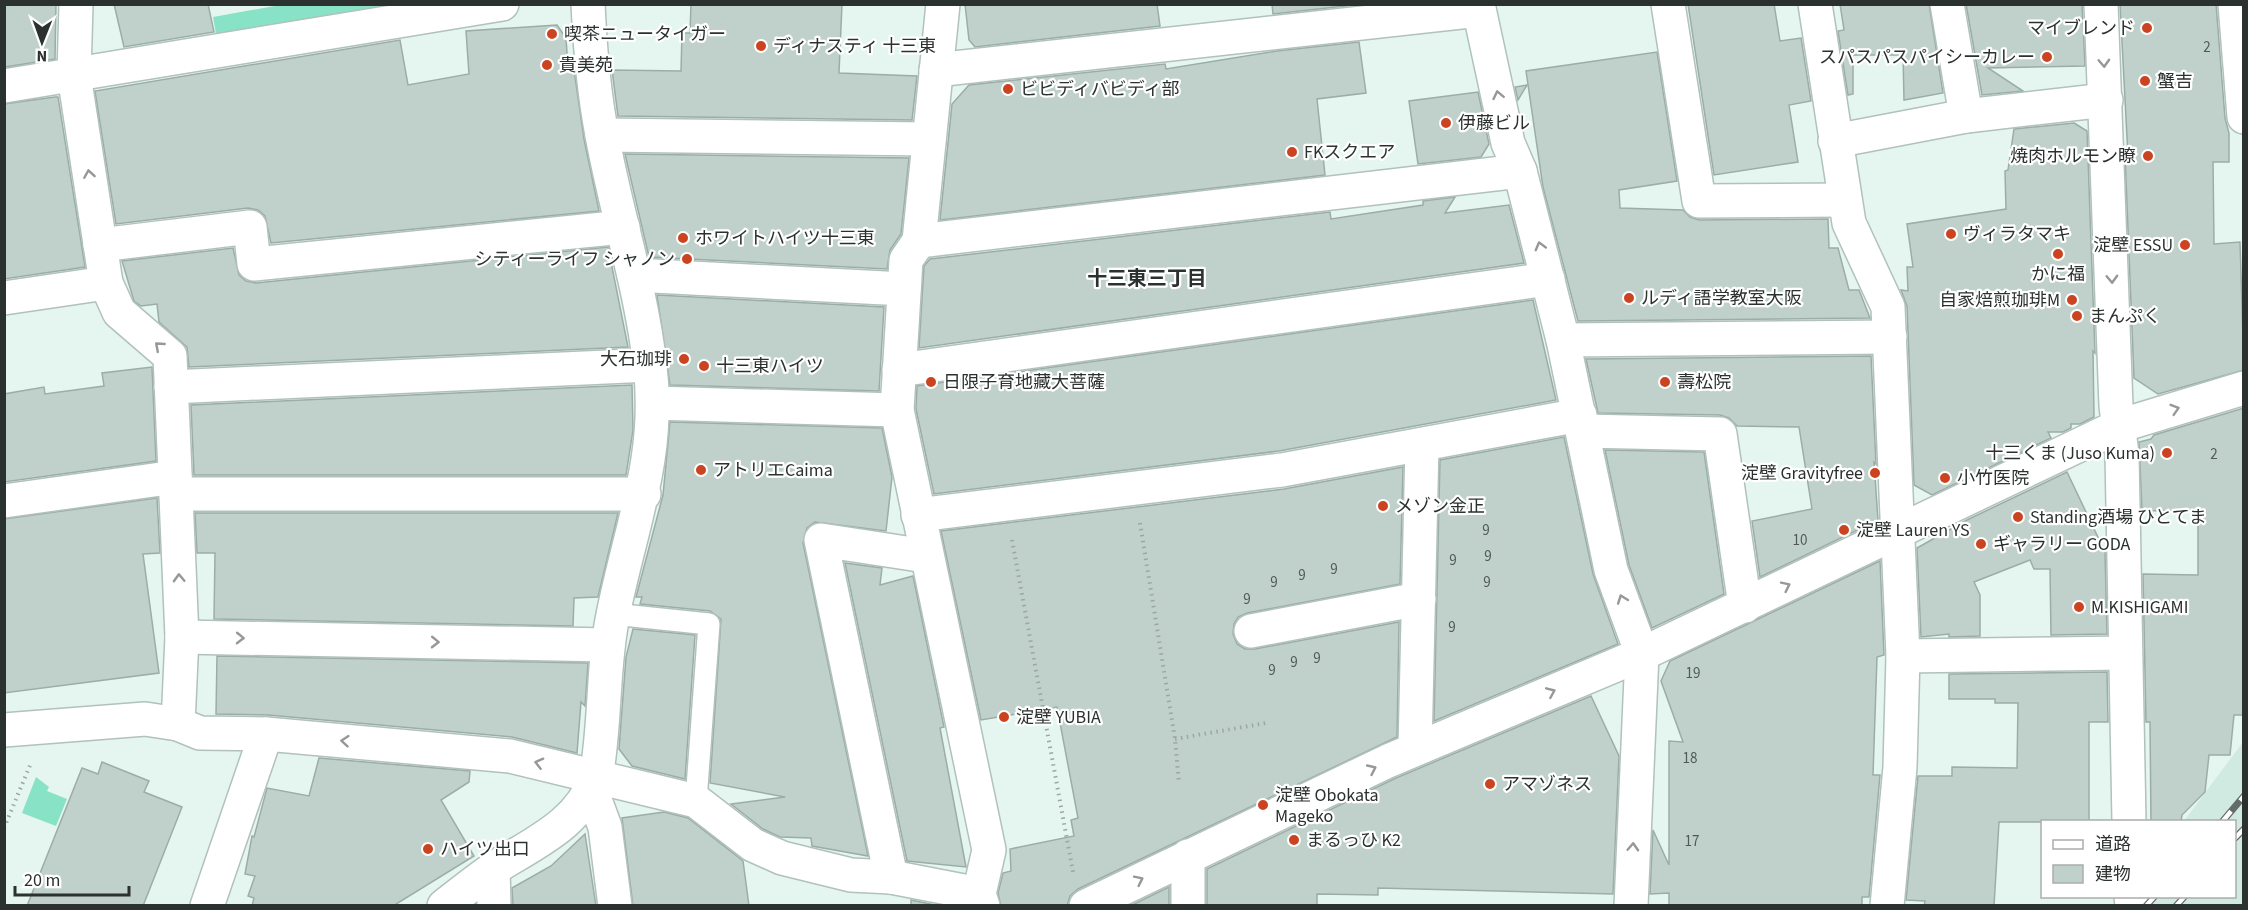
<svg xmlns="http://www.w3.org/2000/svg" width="2248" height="910" font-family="'Source Sans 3','Noto Sans JP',sans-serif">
	<rect width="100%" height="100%" fill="#e5f6f0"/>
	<!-- built -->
	<path fill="#d1eae1" d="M2243,742V905H2144L2142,897L2234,896V822L2184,821Z"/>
	<!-- green -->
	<g fill="#88e2c5">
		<path d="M286,4H388V5L216,34L213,17Z"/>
		<path d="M36,777L49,787L47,791L67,799L56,826L22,813Z"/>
	</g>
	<!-- building -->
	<g fill="#c0d1cb" stroke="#9caca6" stroke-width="1.5">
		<path d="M5,4H56L55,59L5,67Z"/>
		<path d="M114,4H208L214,32L124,47Z"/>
		<path d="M691,4H842L839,73L917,76L912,120L618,116L612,70L681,71L682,33H690Z"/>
		<path d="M965,4H1157L1160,26L975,47L969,40Z"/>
		<path d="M1272,4H1354V5L1273,14Z"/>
		<path d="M1688,4H1774L1780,41L1801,38L1811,101L1789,105L1798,162L1714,175Z"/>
		<path d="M1840,4H1929L1943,93L1904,100L1903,55H1853V94L1848,95L1838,31L1844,30Z"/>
		<path d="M1966,4H2082L2085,66L1988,68L2023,91L1982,95Z"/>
		<path d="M2120,4H2216L2225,118L2229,133V162H2213L2214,244L2240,242L2244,370L2158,394L2134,378L2125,155L2128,156Z"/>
		<path d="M557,25L566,38L568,69L574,70L584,139L599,211L271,243L265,216L258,210L248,208L116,224L95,91L400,40L408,85L469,74L466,31Z"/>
		<path d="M1359,42L1366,93L1317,99L1325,175L940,220L952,104L969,85L1165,64L1166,69L1277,51Z"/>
		<path d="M1657,52L1677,181L1619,190L1620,208L1683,210L1690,217L1699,220L1828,219L1829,248H1838L1849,290H1859L1870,318L1578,321L1543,187L1526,71Z"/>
		<path d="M1527,85L1518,100L1515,87Z"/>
		<path d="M1478,92L1489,144L1481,157L1418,164L1409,101Z"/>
		<path d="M55,97H58L85,267L4,279V104Z"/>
		<path d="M2074,123L2087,131L2095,353L2093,351L2094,417L2080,424H2071V428L2063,432H2048L2051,438L1932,495L1914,485L1907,306L1901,290L1908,291L1907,267H1913L1907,224L2006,209L2005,171L2008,170L2014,129Z"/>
		<path d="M625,154L909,158L901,234L890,250L887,269L649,257Z"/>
		<path d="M1455,197L1445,213L1509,205L1524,263L919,348L924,266L930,259L1330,212L1331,219L1423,205V201Z"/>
		<path d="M608,247L628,347L189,367L187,347L159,322L157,304L141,306L134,301L122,261L233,248L239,275L246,281L256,283Z"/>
		<path d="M657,295L884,307L879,391L670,385Z"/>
		<path d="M1533,300L1556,400L1279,451L934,494L916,409L917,386Z"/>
		<path d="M1871,356L1876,464L1874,462L1878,520L1760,577L1752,521L1812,509L1799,427L1737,426L1729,418L1720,415L1598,413L1586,359Z"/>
		<path d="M152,367L156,461L4,482V394L44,387L45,394L104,386L102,373Z"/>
		<path d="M632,385L633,430L626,475H194L191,405Z"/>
		<path d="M2244,408V715H2234L2230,755H2209L2205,792L2182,815L2181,822H2151L2150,722H2146L2143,574L2198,575V510L2142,511L2139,442L2151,439L2154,435Z"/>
		<path d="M670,422L882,428L892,477L886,531L815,522L807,528L803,543L868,856L812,846L811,838L780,837L763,829L731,804L785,797L710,783L721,619L710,611L640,604L642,597H636L663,495Z"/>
		<path d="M1564,437L1593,574L1618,644L1434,721L1440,460Z"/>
		<path d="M1605,450L1704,452L1724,594L1652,628L1629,565Z"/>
		<path d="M1403,467L1400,584L1247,613L1238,617L1234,624L1233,634L1237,644L1245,649H1255L1399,622L1397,737L1078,889L1070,896L1067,906H1001L998,893L1003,873L1011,871L1010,849L1074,836L1071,820L1078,818L1057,707L981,720L941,531L1284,489Z"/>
		<path d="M2067,472L2105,552L2107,634L2051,635L2050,569H2034L2030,560L1974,582L1980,595V636L1949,637V634L1921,637L1917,548L1967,520Z"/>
		<path d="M157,498L160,553L143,554L159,673L4,693V519Z"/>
		<path d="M195,513H618L598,597L574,598L573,626L214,619L215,553H197Z"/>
		<path d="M1880,561L1884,655L1877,657L1873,775H1880L1869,897H1862V906H1669V893L1650,894L1653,830L1669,865V741L1683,742L1661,681L1670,661Z"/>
		<path d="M845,563L882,568L880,585L913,576L944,727L940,728L966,867L907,861Z"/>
		<path d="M633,629L695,635L685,779L632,766L619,749L626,657Z"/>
		<path d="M217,656L588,663L585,706L581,702L577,753L512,737L268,715L216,714Z"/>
		<path d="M2107,672L2108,722H2089V822H1999L1994,906H1924L1925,901L1906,900L1918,776H1952V767L2017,768L2018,703H1995V699H1949V674Z"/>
		<path d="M1591,696L1619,756L1613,894L1378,888V895L1317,894V906H1207V869L1396,778Z"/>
		<path d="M319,758L470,771L469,782L441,800L474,856L393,906H252L254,898L248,896L255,876L245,874L252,836L254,837L267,788L309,796Z"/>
		<path d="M102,762L149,781L144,792L182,807L143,906H27L82,768L98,774Z"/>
		<path d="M664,812L688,818L743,861L749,906H633L622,818Z"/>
		<path d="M585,834L596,906H513L512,888L551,866Z"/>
		<path d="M1169,887V906H1130Z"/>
		<path d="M911,900L940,906H911Z"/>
	</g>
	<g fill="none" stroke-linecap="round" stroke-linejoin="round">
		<defs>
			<path id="lane" d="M613,614L709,624L696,801"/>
			<g id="street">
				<path d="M76,4L74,75L106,283L119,312L170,356L182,637L178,724"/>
				<path d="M943,4L919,241L906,260L897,410L989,850L979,894L983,906"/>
				<path d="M1478,4L1508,143L1520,171L1563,340L1611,570L1642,654L1631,906"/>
				<path d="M1668,4L1699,201L1845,200"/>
				<path d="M1815,4L1849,223L1888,307L1903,656L1900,767L1887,906"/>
				<path d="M1947,4L1966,116"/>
				<path d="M2101,4L2116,406L2122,454L2129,822"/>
				<path d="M2235,4L2244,117"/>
				<path d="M936,70L1479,10"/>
				<path d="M4,86L502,4"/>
				<path d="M602,135L929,139"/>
				<path d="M1835,141L1966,116L2106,100"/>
				<path d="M919,241L1520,171"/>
				<path d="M100,245L250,227L254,264L623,227"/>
				<path d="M634,275L904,289"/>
				<path d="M4,298L106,283"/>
				<path d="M1563,340L1890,337"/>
				<path d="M899,370L1548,279"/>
				<path d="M171,387L650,365"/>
				<path d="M653,403L897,410"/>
				<path d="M1583,431L1720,434L1745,606"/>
				<path d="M176,494H644"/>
				<path d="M4,501L175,477"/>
				<path d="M918,515L1282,470L1580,415"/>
				<path d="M1251,631L1419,599"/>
				<path d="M182,637L608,645"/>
				<path d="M1903,656L2125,653"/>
				<path d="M4,730L145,719L178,724L200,733L266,734L510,756L696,801L753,845L782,858L851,875L891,877L979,894"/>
				<path d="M1415,749L1422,445"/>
				<path d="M591,789L605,827L615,906"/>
				<path d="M493,869L494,906"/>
				<path d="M891,877L821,540L926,556"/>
				<path d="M2131,896L2132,906"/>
				<path d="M207,906L266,734"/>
				<path d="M444,906C461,893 478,879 496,867C536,842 579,824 596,777"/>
				<path d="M1086,906L1388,761L1642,654L2119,426L2244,388"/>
				<path d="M1188,906V856"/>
			</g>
			<path id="secondary" d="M588,4C590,48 594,93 602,135C616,212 641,287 650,366C661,457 630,528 613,615C602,668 606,723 596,777"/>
		</defs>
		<!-- lane casing -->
		<use href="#lane" stroke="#b1c1bb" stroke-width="24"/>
		<!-- street casing -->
		<use href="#street" stroke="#b1c1bb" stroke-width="36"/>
		<!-- secondary casing -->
		<use href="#secondary" stroke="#b1c1bb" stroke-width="36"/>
		<!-- path -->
		<g stroke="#9ba7a3" stroke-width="4" stroke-dasharray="1.5 4.5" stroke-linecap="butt">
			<path d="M1140,523L1175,739L1179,783"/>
			<path d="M1012,540L1073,872"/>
			<path d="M1175,739L1266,723"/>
			<path d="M4,828L31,763"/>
		</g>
		<!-- lane -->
		<use href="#lane" stroke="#fff" stroke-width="21"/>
		<!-- street -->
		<use href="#street" stroke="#fff" stroke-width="33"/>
		<!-- secondary -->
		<use href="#secondary" stroke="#fff" stroke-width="33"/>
		<defs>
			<g id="rail">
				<path d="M2222,822L2244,796"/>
				<path d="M2234,839L2244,829"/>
				<path d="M2146,906L2155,896"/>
				<path d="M2176,906L2185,896"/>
			</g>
		</defs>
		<!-- rail casing -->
		<use href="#rail" stroke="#636c69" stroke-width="7"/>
		<!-- rail -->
		<use href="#rail" stroke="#fff" stroke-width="4.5" stroke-dasharray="14" stroke-linecap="butt"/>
	</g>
	<!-- one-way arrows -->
	<defs><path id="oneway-chevron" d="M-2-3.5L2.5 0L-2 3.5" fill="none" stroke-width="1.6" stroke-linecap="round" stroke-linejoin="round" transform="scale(1.5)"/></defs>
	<g stroke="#959897">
		<use href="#oneway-chevron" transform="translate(2104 63) rotate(87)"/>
		<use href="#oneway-chevron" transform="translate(1498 95) rotate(-102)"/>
		<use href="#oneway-chevron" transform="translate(89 174) rotate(-99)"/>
		<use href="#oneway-chevron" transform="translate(1540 246) rotate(-105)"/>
		<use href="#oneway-chevron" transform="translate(2112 279) rotate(88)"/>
		<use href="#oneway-chevron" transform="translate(159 346) rotate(-139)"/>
		<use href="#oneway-chevron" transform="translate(2175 409) rotate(-17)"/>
		<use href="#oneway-chevron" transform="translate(179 578) rotate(-92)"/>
		<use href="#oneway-chevron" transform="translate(1786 586) rotate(-26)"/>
		<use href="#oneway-chevron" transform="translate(1622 599) rotate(-110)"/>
		<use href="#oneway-chevron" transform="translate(240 638) rotate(1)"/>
		<use href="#oneway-chevron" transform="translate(435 642) rotate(1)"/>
		<use href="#oneway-chevron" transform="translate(1551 692) rotate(-23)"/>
		<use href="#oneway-chevron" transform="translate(345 741) rotate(-175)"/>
		<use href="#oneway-chevron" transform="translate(539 763) rotate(-166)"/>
		<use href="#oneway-chevron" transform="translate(1372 769) rotate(-25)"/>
		<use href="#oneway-chevron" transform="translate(1633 847) rotate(-87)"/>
		<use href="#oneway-chevron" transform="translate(1139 880) rotate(-26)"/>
	</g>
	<!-- markers -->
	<g fill="#cc4321" stroke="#fff" stroke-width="2">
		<circle cx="2147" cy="28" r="6"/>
		<circle cx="552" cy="34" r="6"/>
		<circle cx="761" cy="46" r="6"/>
		<circle cx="2047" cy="57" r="6"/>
		<circle cx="547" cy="65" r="6"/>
		<circle cx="2145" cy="81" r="6"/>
		<circle cx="1008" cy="89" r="6"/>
		<circle cx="1446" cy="123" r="6"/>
		<circle cx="1292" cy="152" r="6"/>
		<circle cx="2148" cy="156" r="6"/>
		<circle cx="1951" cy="234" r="6"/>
		<circle cx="683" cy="238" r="6"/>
		<circle cx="2185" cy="245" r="6"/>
		<circle cx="2058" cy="254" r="6"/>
		<circle cx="687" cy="259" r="6"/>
		<circle cx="1629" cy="298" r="6"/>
		<circle cx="2072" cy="300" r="6"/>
		<circle cx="2077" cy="316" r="6"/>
		<circle cx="684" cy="359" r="6"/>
		<circle cx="704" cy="366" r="6"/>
		<circle cx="931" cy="382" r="6"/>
		<circle cx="1665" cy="382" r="6"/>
		<circle cx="2167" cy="453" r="6"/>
		<circle cx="701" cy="470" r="6"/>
		<circle cx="1875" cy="473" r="6"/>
		<circle cx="1945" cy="478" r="6"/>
		<circle cx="1383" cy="506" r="6"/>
		<circle cx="2018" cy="517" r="6"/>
		<circle cx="1844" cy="530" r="6"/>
		<circle cx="1981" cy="544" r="6"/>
		<circle cx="2079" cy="607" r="6"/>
		<circle cx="1004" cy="717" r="6"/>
		<circle cx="1490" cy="784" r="6"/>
		<circle cx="1263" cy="805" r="6"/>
		<circle cx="1294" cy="840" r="6"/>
		<circle cx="428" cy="849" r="6"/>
	</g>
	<g text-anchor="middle" stroke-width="4.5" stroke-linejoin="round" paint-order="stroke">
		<!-- number labels -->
		<g font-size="15" fill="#505956">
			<text x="2207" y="52">2</text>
			<text x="2214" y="459">2</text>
			<text x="1486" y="535">9</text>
			<text x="1800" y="545">10</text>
			<text x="1488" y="561">9</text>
			<text x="1453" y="565">9</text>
			<text x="1334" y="574">9</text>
			<text x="1302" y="580">9</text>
			<text x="1274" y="587">9</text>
			<text x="1487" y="587">9</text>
			<text x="1247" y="604">9</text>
			<text x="1452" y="632">9</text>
			<text x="1317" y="663">9</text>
			<text x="1294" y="667">9</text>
			<text x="1272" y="675">9</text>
			<text x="1693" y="678">19</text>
			<text x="1690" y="763">18</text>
			<text x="1692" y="846">17</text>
		</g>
		<!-- poi labels -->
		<g font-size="18" fill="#2b312f" stroke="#fff" text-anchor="start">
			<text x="2135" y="34" text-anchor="end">マイブレンド</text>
			<text x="564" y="40">喫茶ニュータイガー</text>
			<text x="773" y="52">ディナスティ 十三東</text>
			<text x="2035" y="63" text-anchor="end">スパスパスパイシーカレー</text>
			<text x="559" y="71">貴美苑</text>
			<text x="2157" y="87">蟹吉</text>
			<text x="1020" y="95">ビビディバビディ部</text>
			<text x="1458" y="129">伊藤ビル</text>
			<text x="1304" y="158">FKスクエア</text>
			<text x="2136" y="162" text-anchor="end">焼肉ホルモン瞭</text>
			<text x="1963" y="240">ヴィラタマキ</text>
			<text x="695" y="244">ホワイトハイツ十三東</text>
			<text x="2173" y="251" text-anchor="end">淀壁 ESSU</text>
			<text x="675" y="265" text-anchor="end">シティーライフ シャノン</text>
			<text x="2058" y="280" text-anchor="middle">かに福</text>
			<text x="1641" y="304">ルディ語学教室大阪</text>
			<text x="2060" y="306" text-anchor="end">自家焙煎珈琲M</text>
			<text x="2089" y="322">まんぷく</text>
			<text x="672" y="365" text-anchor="end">大石珈琲</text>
			<text x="716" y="372">十三東ハイツ</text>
			<text x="943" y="388">日限子育地藏大菩薩</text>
			<text x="1677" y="388">壽松院</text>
			<text x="2155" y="459" text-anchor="end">十三くま (Juso Kuma)</text>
			<text x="713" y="476">アトリエCaima</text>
			<text x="1863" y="479" text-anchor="end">淀壁 Gravityfree</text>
			<text x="1957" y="484">小竹医院</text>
			<text x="1395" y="512">メゾン金正</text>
			<text x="2030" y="523">Standing酒場 ひとてま</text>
			<text x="1856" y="536">淀壁 Lauren YS</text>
			<text x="1993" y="550">ギャラリー GODA</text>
			<text x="2091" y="613">M.KISHIGAMI</text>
			<text x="1016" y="723">淀壁 YUBIA</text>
			<text x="1502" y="790">アマゾネス</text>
			<text x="1275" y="801">淀壁 Obokata<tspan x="1275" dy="21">Mageko</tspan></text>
			<text x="1306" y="846">まるっひ K2</text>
			<text x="440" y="855">ハイツ出口</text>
		</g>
		<!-- neighbourhood labels -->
		<g font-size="20" font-weight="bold" fill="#2b312f" stroke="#fff">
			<text x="1147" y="285">十三東三丁目</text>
		</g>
	</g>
	<!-- border -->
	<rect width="2248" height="910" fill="none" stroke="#2b312f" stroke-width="12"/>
	<!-- legend -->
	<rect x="2041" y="820" width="195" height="78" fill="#ffffff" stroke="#aaadac" stroke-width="1.5"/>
	<rect x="2053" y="840" width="30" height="9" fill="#ffffff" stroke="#aaadac" stroke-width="1.5"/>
	<text x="2095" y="850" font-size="18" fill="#2b312f">道路</text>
	<rect x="2053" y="865" width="30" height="18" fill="#c0d1cb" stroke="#aaadac" stroke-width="1.5"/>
	<text x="2095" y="880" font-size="18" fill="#2b312f">建物</text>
	<!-- north arrow -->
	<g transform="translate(42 42) rotate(181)" stroke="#ffffff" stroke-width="4.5" paint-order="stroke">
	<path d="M0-4.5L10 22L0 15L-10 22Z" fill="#2b312f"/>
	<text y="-9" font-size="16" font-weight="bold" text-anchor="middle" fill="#2b312f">N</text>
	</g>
	<!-- scale -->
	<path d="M15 886v9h114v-9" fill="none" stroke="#2b312f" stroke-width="3"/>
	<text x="24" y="886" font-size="18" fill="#2b312f" stroke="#ffffff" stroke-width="4.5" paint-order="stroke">20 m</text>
</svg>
